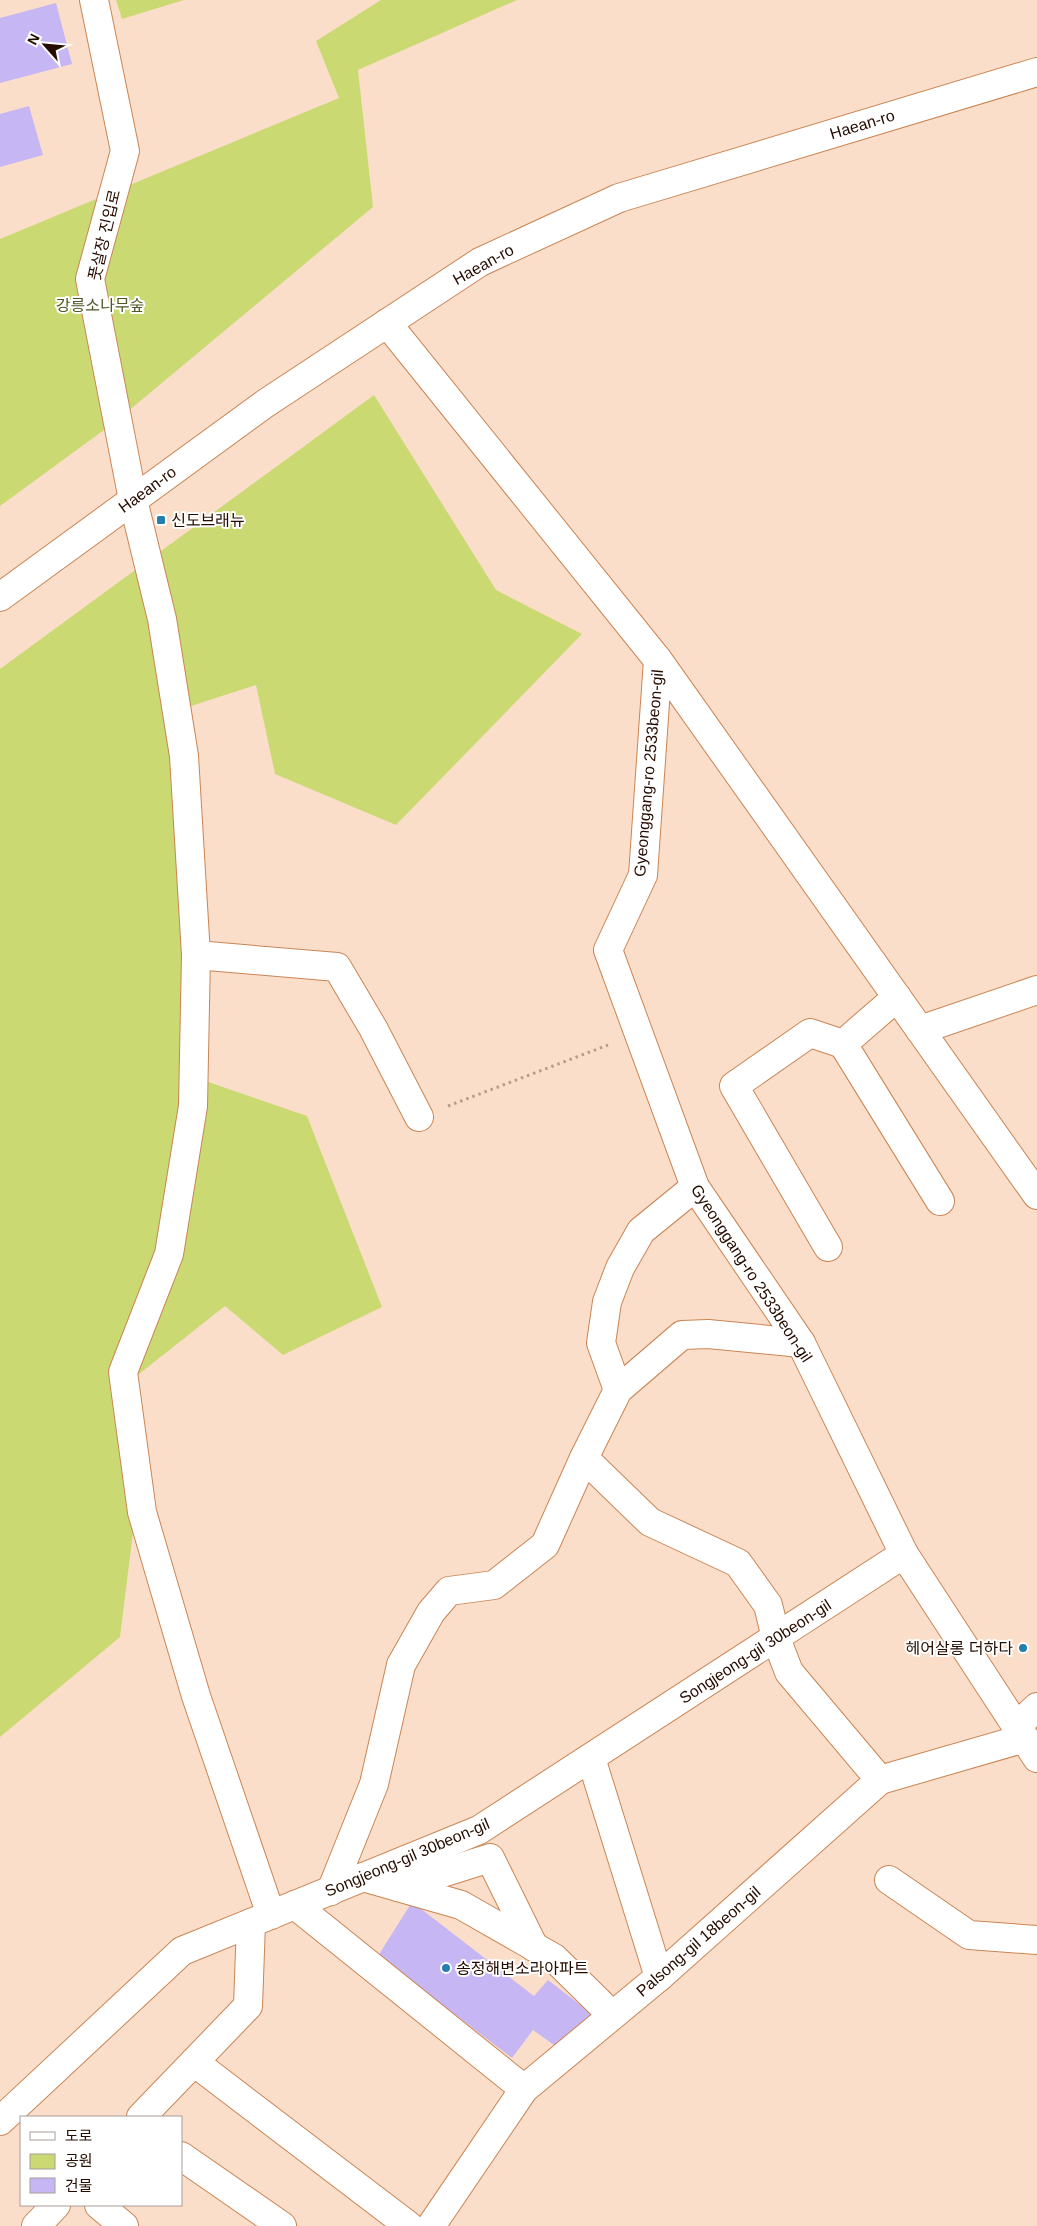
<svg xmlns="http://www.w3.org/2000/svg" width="1037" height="2226" font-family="Helvetica,'Noto Sans KR',sans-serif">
	<rect width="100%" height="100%" fill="#fbdeca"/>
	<!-- green -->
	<g fill="#cbd973">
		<path d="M116,0H184L122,19Z"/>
		<path d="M381,0H517L358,70L373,207L115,422L0,506V239L339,98L316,41Z"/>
		<path d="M374,395L496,590L582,634L396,825L275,774L256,685L191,706L196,955L194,1077L307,1116L382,1307L283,1355L225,1306L134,1378L139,1484L120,1637L0,1737V669Z"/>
	</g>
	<!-- building -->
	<g fill="#c6b7f4">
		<path d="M56,3L72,64L0,83V18Z"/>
		<path d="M29,106L43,155L0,167V114Z"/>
		<path d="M412,1902L534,1996L548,1980L596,2017L558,2048L533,2030L512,2058L378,1956Z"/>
	</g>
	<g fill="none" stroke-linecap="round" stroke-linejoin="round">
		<defs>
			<g id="minor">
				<path d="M94,0L125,151L90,279L133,500L162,619L184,756L196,955L193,1106L169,1254L123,1372L142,1512L196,1696L271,1915"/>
				<path d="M387,323L658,660L1037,1195"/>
				<path d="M0,597L266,403L480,262L619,198L1037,72"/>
				<path d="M658,660L643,875L608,950L695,1187L801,1343L904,1554L1037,1758"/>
				<path d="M196,955L337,967L373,1028L419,1117"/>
				<path d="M897,997L843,1044L940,1201"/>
				<path d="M920,1030L1037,990"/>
				<path d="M828,1247L734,1086L810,1033L843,1044"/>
				<path d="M618,1390L601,1343L607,1302L620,1268L641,1231L695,1187"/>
				<path d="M584,1458L618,1390L682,1335L708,1334L801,1343"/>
				<path d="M1017,1726L1037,1707"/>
				<path d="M591,1758L659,1977"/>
				<path d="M363,1877L461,1905L554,1958L612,2015"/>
				<path d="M889,1880L969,1935L1037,1940"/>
				<path d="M398,1887L490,1858L534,1947"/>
				<path d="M331,1891L374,1784L401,1665L431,1612L449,1591L494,1585L545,1545L584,1458L650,1522L738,1563L768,1605L776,1638L789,1672L880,1780"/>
				<path d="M295,1905L524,2089"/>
				<path d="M194,2062L409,2226"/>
				<path d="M141,2117L248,2006L251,1923"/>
				<path d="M0,2121L182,1951L479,1830L904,1554"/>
				<path d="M181,2156L282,2226"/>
				<path d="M99,2205L124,2226"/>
				<path d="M36,2226L56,2205"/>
				<path d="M431,2226L524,2089L659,1977L880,1780L1025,1738"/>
			</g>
		</defs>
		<!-- minor casing -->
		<use href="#minor" stroke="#ca8554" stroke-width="30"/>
		<!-- path -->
		<path stroke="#b89c8b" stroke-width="3" stroke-dasharray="2.5 4" stroke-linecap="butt" d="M448,1106L608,1045"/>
		<!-- minor -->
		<use href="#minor" stroke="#fff" stroke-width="28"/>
	</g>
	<!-- markers -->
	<g fill="#247fad" stroke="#fff" stroke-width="2">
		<rect x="156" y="515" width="10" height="10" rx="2.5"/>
		<circle cx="1023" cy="1648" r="5"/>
		<circle cx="446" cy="1968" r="5"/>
	</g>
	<g text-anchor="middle" stroke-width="4" stroke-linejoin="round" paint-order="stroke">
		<!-- street labels -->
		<g font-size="16" fill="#260c00" stroke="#fff">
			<text transform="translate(862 124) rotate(-17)" y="6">Haean-ro</text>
			<text transform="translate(104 235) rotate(-77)" y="6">풋살장 진입로</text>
			<text transform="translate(483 264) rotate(-29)" y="6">Haean-ro</text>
			<text transform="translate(147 489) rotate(-36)" y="6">Haean-ro</text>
			<text transform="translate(648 773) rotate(-85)" y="6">Gyeonggang-ro 2533beon-gil</text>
			<text transform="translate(752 1273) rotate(57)" y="6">Gyeonggang-ro 2533beon-gil</text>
			<text transform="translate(755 1651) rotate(-33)" y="6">Songjeong-gil 30beon-gil</text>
			<text transform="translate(407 1857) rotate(-23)" y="6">Songjeong-gil 30beon-gil</text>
			<text transform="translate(698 1941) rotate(-41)" y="6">Palsong-gil 18beon-gil</text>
		</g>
		<!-- park labels -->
		<g font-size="16" fill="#505728" stroke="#fff">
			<text x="100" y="311">강릉소나무숲</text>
		</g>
		<!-- poi labels -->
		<g font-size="16" fill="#260c00" stroke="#fff" text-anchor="start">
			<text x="171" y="526">신도브래뉴</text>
			<text x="1013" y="1654" text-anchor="end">헤어살롱 더하다</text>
			<text x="456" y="1974">송정해변소라아파트</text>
		</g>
	</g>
	<!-- legend -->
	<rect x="20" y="2116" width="162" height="90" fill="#ffffff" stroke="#a89e99"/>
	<rect x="30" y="2132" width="25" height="8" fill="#ffffff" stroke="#a89e99"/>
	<text x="65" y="2141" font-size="15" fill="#260c00">도로</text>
	<rect x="30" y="2154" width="25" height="15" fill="#cbd973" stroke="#a89e99"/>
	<text x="65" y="2166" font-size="15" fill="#260c00">공원</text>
	<rect x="30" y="2178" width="25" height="15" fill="#c6b7f4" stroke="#a89e99"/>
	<text x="65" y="2191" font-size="15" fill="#260c00">건물</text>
	<!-- north arrow -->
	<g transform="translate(45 45) rotate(297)" stroke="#ffffff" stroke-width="4" paint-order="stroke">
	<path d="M0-4L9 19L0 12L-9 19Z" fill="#260c00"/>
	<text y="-8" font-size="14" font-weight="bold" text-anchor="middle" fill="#260c00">N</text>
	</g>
</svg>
